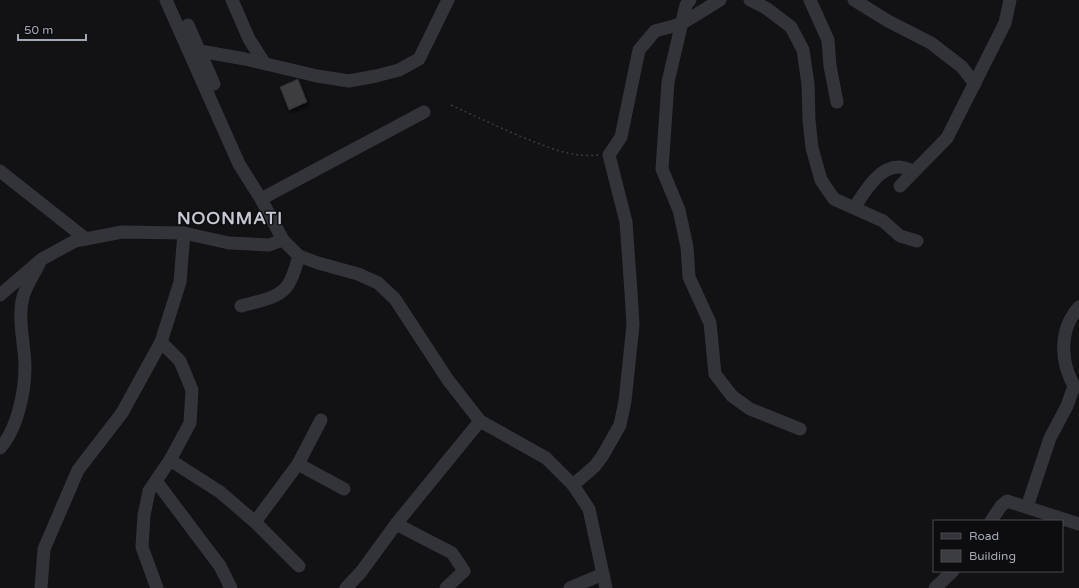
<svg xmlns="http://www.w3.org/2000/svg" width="1079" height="588" font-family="'Varela Round',sans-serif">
	<defs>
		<filter id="shadow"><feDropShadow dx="1.5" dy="3" stdDeviation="2" flood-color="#0009"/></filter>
	</defs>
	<rect width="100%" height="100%" fill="#121214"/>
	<!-- building -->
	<path fill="#3c3d41" stroke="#2c2c30" filter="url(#shadow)" d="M298,79L307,102L289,110L280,87Z"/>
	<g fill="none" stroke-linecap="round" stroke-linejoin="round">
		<!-- path -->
		<path stroke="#393b40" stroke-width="1.5" stroke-dasharray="2 3" stroke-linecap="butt" d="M451,105C475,116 498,127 522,137C548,147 570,158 599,155"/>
		<!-- minor -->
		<g stroke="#333439" stroke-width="13">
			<path d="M166,0L239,164L261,199L283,240L299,256L318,263L358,274L378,283L395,299L448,380L480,421L546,458L573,485L589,509L606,588"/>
			<path d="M232,0L249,39L265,64"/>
			<path d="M690,0L686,5L668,82L662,169L679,210L687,247L689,277L710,323L715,374L732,396L750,409L800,429"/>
			<path d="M750,0L766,8L791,27L803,50L808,84L809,120L812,148L821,180L834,199L883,221L900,236L917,241"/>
			<path d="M810,0L828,40L830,66L837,102"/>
			<path d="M854,0L888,21L931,43L962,67L975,84"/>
			<path d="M188,25L214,84"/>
			<path d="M200,51L245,59L317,76L349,81L376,76L399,70L419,59L448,0"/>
			<path d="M0,171L86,239"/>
			<path d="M900,186L947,138L1005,23L1010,0"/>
			<path d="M261,199L424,112"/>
			<path d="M854,208C865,192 878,167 899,167C904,167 910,170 914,171"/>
			<path d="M0,295L42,259L75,241L122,232L184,233L229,243L269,245L283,240"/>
			<path d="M241,306C257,301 281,299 289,283C294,275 296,265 299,256"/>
			<path d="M0,448C17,430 25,392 25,367C25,345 17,319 23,297C26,286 34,274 39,264"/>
			<path d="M170,460L220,492L255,522L299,566"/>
			<path d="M298,464L344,489"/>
			<path d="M156,481L220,566L231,588"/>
			<path d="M573,485L595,466L603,455L620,425L625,401L633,325L631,292L626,222L609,155L621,137L639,50L655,31L681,24L720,0"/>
			<path d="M1027,507L1050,438L1067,406L1074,386C1060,361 1059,329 1079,307"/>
			<path d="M991,521L1001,506L1007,501L1079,524"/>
			<path d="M255,522L298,464L321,420"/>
			<path d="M396,524L452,553L464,571L446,588"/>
			<path d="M41,588L44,549L78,470L122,413L161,342L180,282L184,233"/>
			<path d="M157,588L142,547L144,515L149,491L170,460L190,423L192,390L180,361L161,342"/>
			<path d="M346,588L361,572L396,524L480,421"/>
			<path d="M570,588L603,574"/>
			<path d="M935,588L953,571"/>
		</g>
	</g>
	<g text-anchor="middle" stroke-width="3" stroke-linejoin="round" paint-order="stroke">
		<!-- district labels -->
		<g font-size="17" font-weight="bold" letter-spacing="1" fill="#c4c7d1" stroke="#0d0d0f">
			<text x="230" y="224">NOONMATI</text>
		</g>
	</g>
	<!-- legend -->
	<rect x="933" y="520" width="130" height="52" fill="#0d0d0f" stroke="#494b51"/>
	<rect x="941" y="533" width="20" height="6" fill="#333439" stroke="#494b51"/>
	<text x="969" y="540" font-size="12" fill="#a3a8b5">Road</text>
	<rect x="941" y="550" width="20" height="12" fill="#3c3d41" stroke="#494b51"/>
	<text x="969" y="560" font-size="12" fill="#a3a8b5">Building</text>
	<!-- scale -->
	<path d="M18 34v6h68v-6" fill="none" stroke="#a3a8b5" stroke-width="2"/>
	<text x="24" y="34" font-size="12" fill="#a3a8b5" stroke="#0d0d0f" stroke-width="3" paint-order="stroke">50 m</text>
</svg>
